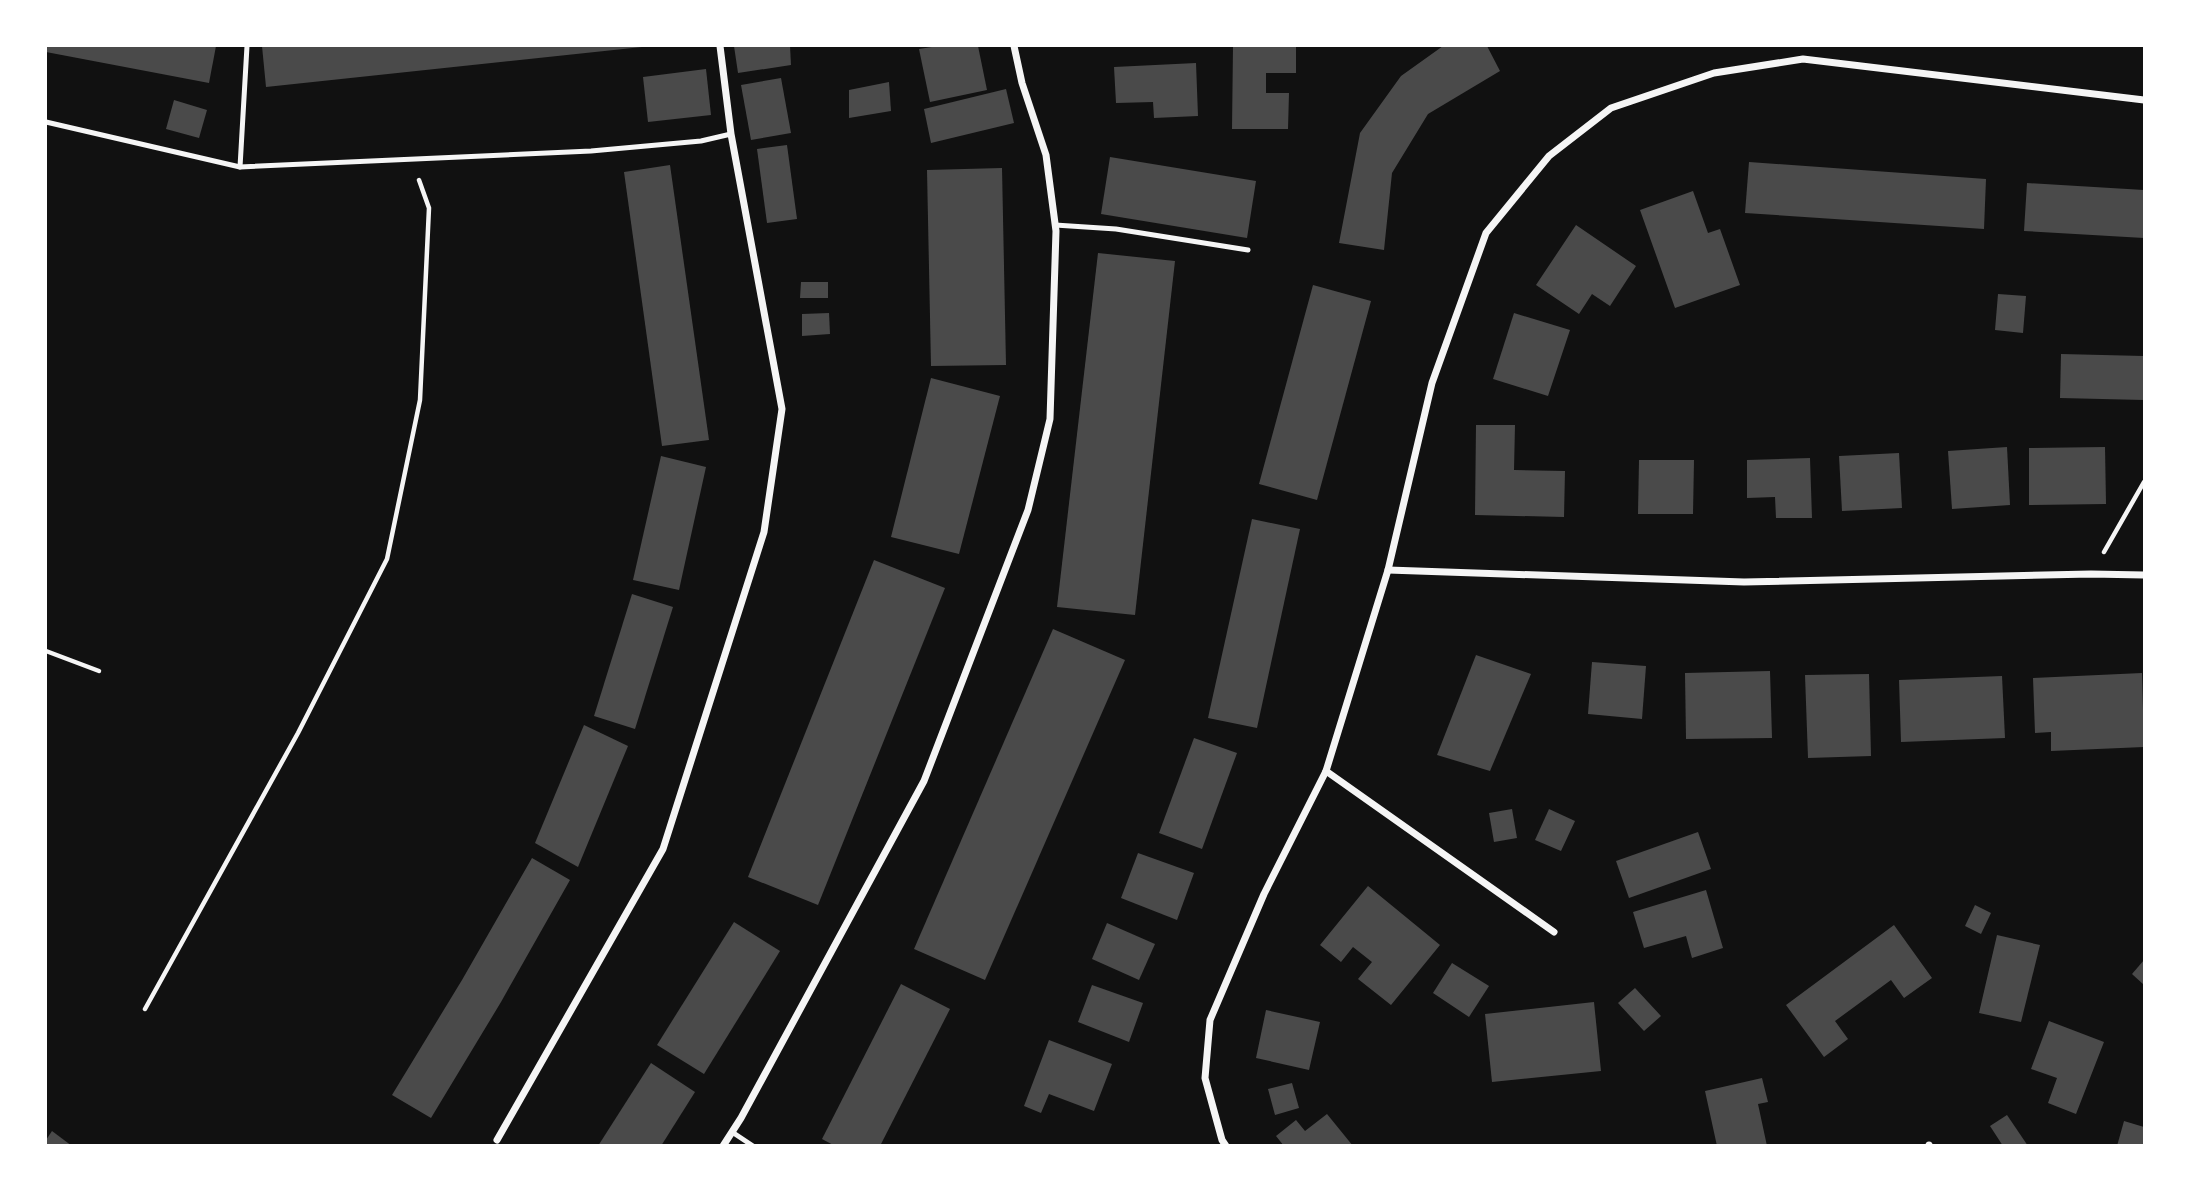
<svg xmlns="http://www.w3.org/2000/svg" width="2190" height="1191" font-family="'PT Sans',sans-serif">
	<rect width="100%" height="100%" fill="#111"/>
	<!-- building -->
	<g fill="#4a4a4a">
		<path d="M46,46H216L209,83L46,52Z"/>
		<path d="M262,46H642V47L266,87Z"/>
		<path d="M734,46H790L791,65L738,73Z"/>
		<path d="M938,46H978L987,90L930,102L919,49Z"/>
		<path d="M1233,46H1296V73H1266V93H1289L1288,129H1232Z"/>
		<path d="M1443,46H1487L1500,71L1428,114L1392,173L1384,250L1339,243L1360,133L1401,76Z"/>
		<path d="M1196,63L1198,116L1154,118L1153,102L1116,103L1114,67Z"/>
		<path d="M706,69L711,115L648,122L643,77Z"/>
		<path d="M781,78L791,133L751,140L741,85Z"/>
		<path d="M889,82L891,111L849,118V90Z"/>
		<path d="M1006,89L1014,123L931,143L924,109Z"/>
		<path d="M174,100L207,110L199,138L166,129Z"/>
		<path d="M787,145L797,219L767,223L757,149Z"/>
		<path d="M1110,157L1256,181L1247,238L1101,214Z"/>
		<path d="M1749,162L1986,179L1984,229L1745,213Z"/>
		<path d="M670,165L709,440L662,446L624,172Z"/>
		<path d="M1002,168L1006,365L931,366L927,170Z"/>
		<path d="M2027,183L2144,190V238L2024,231Z"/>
		<path d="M1693,191L1708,233L1720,229L1740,285L1675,308L1640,210Z"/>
		<path d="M1576,225L1636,266L1610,306L1592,294L1579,314L1536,285Z"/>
		<path d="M1098,253L1175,261L1135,615L1057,607Z"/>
		<path d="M801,282H828V298H800Z"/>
		<path d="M1313,285L1371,301L1317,500L1259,484Z"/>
		<path d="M1998,294L2026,296L2023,333L1995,330Z"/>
		<path d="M829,313L830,334L802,336V314Z"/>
		<path d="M1514,313L1570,330L1548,396L1493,379Z"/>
		<path d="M2061,354L2144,356V400L2060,398Z"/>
		<path d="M931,378L1000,396L959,554L891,537Z"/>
		<path d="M1476,425H1515L1514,470L1565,471L1564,517L1475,515Z"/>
		<path d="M2007,447L2010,505L1952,509L1948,451Z"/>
		<path d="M2105,447L2106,504L2029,505V448Z"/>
		<path d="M1899,453L1902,508L1842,511L1839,456Z"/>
		<path d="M661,456L706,467L679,590L633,580Z"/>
		<path d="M1810,458L1812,518H1776L1775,497L1747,498V460Z"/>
		<path d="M1639,460H1694L1693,514H1638Z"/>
		<path d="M1252,519L1300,529L1257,728L1208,718Z"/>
		<path d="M874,560L945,588L818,905L748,877Z"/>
		<path d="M632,594L673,607L635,729L594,716Z"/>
		<path d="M1053,629L1125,660L985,980L914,949Z"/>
		<path d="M1476,655L1531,674L1490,771L1437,755Z"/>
		<path d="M1592,662L1646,666L1642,719L1588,714Z"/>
		<path d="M1770,671L1772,738L1686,739L1685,673Z"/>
		<path d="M2142,673L2144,747L2051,751V732L2035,733L2033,678Z"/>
		<path d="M1869,674L1871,756L1808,758L1805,675Z"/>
		<path d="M2002,676L2005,738L1901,742L1899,680Z"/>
		<path d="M584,725L628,746L578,867L535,843Z"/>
		<path d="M1194,738L1237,753L1202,849L1159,833Z"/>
		<path d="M1512,809L1517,838L1494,842L1489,813Z"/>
		<path d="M1549,809L1575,821L1561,851L1535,840Z"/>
		<path d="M1698,832L1711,869L1629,898L1616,861Z"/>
		<path d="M1138,853L1194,873L1177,920L1121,898Z"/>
		<path d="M532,858L570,880L501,1002L431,1118L392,1095L462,980Z"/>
		<path d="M1368,886L1440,945L1391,1005L1358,979L1372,962L1353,947L1341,962L1320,945Z"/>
		<path d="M1706,890L1723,948L1692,958L1686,936L1644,948L1633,912Z"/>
		<path d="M1975,905L1991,913L1981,934L1965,926Z"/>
		<path d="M734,922L780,951L704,1074L657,1045Z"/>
		<path d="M1107,923L1155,944L1139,980L1092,959Z"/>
		<path d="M1894,925L1932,978L1904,998L1891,980L1835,1021L1848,1039L1824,1057L1786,1005Z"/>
		<path d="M1997,935L2040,945L2021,1022L1979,1013Z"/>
		<path d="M2144,960V985L2132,974Z"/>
		<path d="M1452,963L1489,986L1469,1017L1433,993Z"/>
		<path d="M901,984L950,1009L880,1146H835L822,1139Z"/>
		<path d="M1092,985L1143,1003L1129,1042L1078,1022Z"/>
		<path d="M1635,988L1661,1016L1644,1031L1618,1003Z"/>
		<path d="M1594,1002L1601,1071L1492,1082L1485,1014Z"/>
		<path d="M1266,1010L1320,1022L1309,1070L1256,1058Z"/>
		<path d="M2049,1021L2104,1042L2076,1114L2048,1103L2057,1078L2031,1069Z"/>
		<path d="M1049,1040L1112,1064L1094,1111L1049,1094L1041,1113L1024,1106Z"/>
		<path d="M651,1063L695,1092L661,1146H598Z"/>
		<path d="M1762,1078L1768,1102L1758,1104L1767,1146H1717L1705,1091Z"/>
		<path d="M1292,1083L1299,1108L1275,1115L1268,1089Z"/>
		<path d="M1327,1114L1353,1146H1284L1276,1136L1296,1120L1305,1131Z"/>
		<path d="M2007,1115L2028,1146H2003L1990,1126Z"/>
		<path d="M2124,1121L2144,1127V1146H2117Z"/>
		<path d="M52,1131L72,1146H46V1140Z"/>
	</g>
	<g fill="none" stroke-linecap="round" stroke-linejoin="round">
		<!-- path -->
		<g stroke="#f5f5f5" stroke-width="4.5">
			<path d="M2104,552L2144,482"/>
			<path d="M46,651L99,671"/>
			<path d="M145,1009L298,733L387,559L420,400L429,208L419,180"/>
		</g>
		<!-- service -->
		<g stroke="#f5f5f5" stroke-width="5">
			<path d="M46,122L240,167L591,151L701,141L731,134"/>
			<path d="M240,167L247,46"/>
			<path d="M1055,225L1116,229L1248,250"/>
			<path d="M732,1132L753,1146"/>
		</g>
		<!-- minor -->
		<g stroke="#f5f5f5" stroke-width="7">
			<path d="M1388,570L1744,582L2091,574L2144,575"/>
			<path d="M1326,771L1554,932"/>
			<path d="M497,1140L663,849L764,532L782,409L731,134L720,46"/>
			<path d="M1929,1145V1146"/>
			<path d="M723,1146L741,1118L924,781L1028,510L1050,419L1056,231L1046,155L1022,83L1014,46"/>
			<path d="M1226,1146L1222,1140L1205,1078L1210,1020L1264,894L1326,771L1388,570L1432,383L1486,233L1549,156L1611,108L1714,73L1803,59L2144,100"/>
		</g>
	</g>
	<!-- border -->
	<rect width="2190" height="1191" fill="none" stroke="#ffffff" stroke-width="94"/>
</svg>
